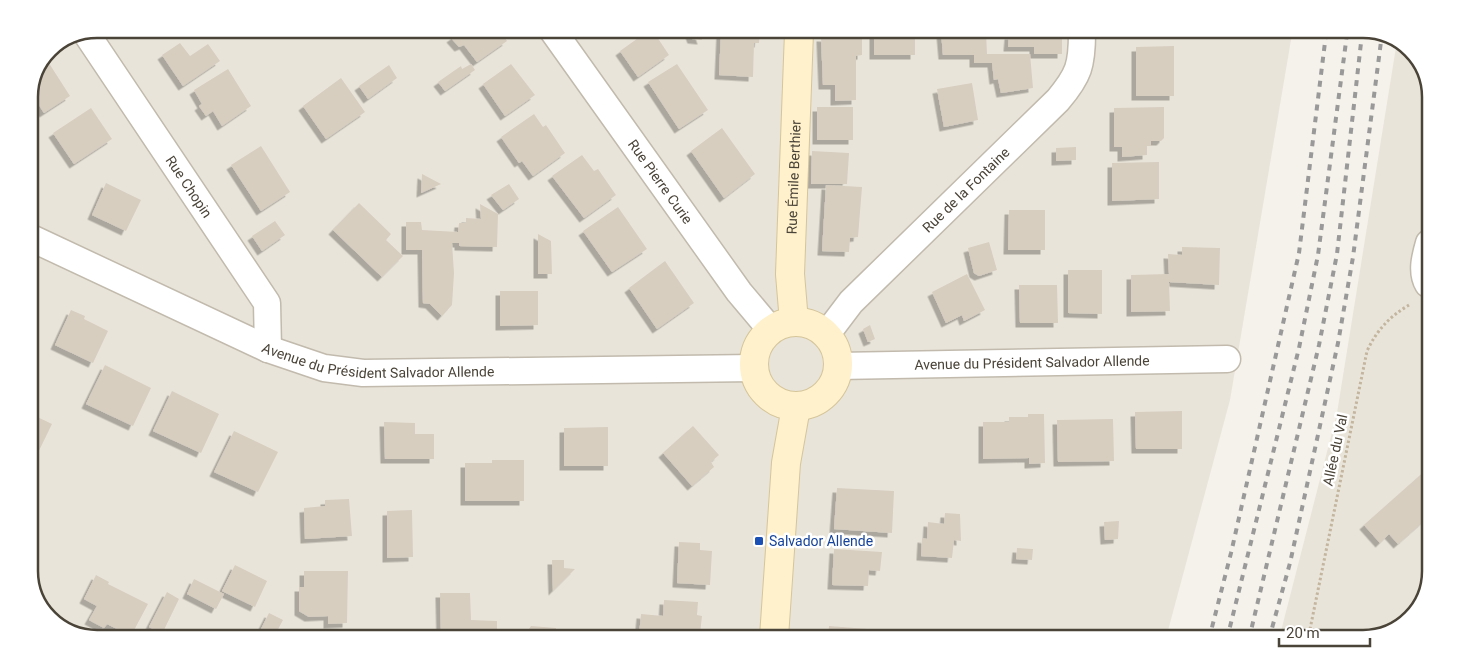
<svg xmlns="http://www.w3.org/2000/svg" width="1459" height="668" font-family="Roboto,sans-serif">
	<defs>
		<filter id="shadow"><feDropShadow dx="-4.5" dy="4.5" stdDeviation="0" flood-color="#0004"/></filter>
	</defs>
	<rect width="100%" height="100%" fill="#f5f2eb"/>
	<!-- residential -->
	<g fill="#e9e4d9">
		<path d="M97,29L1292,34L1230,400L1166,638L70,634L43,612L29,576V93L49,48Z"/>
		<path d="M1397,41L1419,59L1430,93L1425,598L1400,628L1362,639H1279L1337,413Z"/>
	</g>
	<!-- building -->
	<g fill="#d7cec0" filter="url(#shadow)">
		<path d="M462,30H500L507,41L477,62L464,45L459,47L451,38Z"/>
		<path d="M648,31H653L669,55L638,77L620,51Z"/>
		<path d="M689,31H699L702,40L692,39Z"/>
		<path d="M721,31H760L759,43H754L753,77L719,75Z"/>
		<rect x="874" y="32" width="41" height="23"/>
		<path d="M941,32H986L987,54H1030L1033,88L1001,93L998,79L994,80L992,63H974V55H943Z"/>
		<path d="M1062,34V54H1034V47H1008L1009,35Z"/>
		<path d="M821,37L862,39V55L856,56V100L835,101V85H823Z"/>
		<path d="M180,43L190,56L208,44L220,61L183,86L162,55Z"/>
		<path d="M1174,46V96H1136V47Z"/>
		<path d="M45,57L70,96L44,113L30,91Z"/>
		<path d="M471,64L475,70L445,91L438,82L461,66L462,69Z"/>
		<path d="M511,64L535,95L505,116L483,84Z"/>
		<path d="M677,64L708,110L679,129L648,82Z"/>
		<path d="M389,65L397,78L368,99L359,86Z"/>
		<path d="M228,69L251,106L222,126L213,111L206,116L199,106L202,104L194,90Z"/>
		<path d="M341,78L365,112L326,139L303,106Z"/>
		<path d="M972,83L978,120L944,127L937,89Z"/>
		<rect x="817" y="107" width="36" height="33"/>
		<path d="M1164,107V138L1161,141H1151V146H1147V155L1122,157V147H1114V108Z"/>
		<path d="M91,108L112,139L74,164L53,133Z"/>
		<path d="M534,114L543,127L546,125L565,153L533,176L522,161L519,163L501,137Z"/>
		<path d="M722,128L755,174L724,198L691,151Z"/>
		<path d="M261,146L290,192L261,211L231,165Z"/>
		<path d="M1076,147V160L1056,161V148Z"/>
		<path d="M812,151L849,153L847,184H811Z"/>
		<path d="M582,155L594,171L598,169L616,195L584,218L552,176Z"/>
		<path d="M1159,162V199L1112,201V163Z"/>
		<path d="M422,174L424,175L441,184L421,193Z"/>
		<path d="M106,183L141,200L126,231L92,215Z"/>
		<path d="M509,184L519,199L503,210L491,195Z"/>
		<path d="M826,185L862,187L858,237L850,238L849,252L822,251Z"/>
		<path d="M359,203L391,234L386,240L403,256L382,277L333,230Z"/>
		<path d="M480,204L498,214L497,247L459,246V243H452L454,273L452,305L442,316L430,304L423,303L422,250H406V222H421L422,230L458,232L459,223H466V218L481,219Z"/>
		<path d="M618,207L647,249L612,272L583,231Z"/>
		<path d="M1009,210H1045V250H1008Z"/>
		<path d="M275,221L285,235L262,251L252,236Z"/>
		<path d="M538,234L551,241L552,274H538Z"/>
		<path d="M989,242L997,270L979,276L974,273L968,248Z"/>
		<path d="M1182,247L1220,248L1219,285L1169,282L1170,311L1131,312V275L1169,274L1168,254L1182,255Z"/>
		<path d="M665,261L694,303L657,329L629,288Z"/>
		<path d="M1068,270H1102V314L1068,313Z"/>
		<path d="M967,274L985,310L964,321L962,315L946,323L932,292Z"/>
		<path d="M29,285L37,289L29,307Z"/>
		<path d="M1019,285H1057L1058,323H1020Z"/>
		<path d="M500,291H538V325L500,326Z"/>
		<path d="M71,310L85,316L84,319L108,331L93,363L55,345Z"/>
		<path d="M870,325L875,339L868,342L863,329Z"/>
		<path d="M105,365L151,388L133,426L86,404Z"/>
		<path d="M172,391L219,414L201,453L153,431Z"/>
		<path d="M1182,411V449H1136L1135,412Z"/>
		<path d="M29,413L52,424L33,463L29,461Z"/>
		<path d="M1028,414H1044L1045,463L1029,464V458L983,459V422H1009V417H1028Z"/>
		<path d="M1113,419L1114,461L1058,462L1057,420Z"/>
		<path d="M384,422L415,423V434H434V459H385Z"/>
		<path d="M693,426L719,455L711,462L714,467L692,486L663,453Z"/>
		<path d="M608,427V466H564V428Z"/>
		<path d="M234,431L278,452L258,492L214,472Z"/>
		<path d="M492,460H524V501H465V463H492Z"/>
		<path d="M1426,470V519L1398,544L1389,534L1380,543L1364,525Z"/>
		<path d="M837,488L894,491L892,533L834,529Z"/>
		<path d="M349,499L352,536L305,539L304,508L325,506V500Z"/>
		<path d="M412,510L413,557L387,558V511Z"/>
		<path d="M945,513L960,514L961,541L954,540L952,558L921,556L922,538L927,539L928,522L944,524Z"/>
		<path d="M1119,521L1118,539L1105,540L1104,522Z"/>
		<path d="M679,542L700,543V550L712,551L710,585L677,583Z"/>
		<path d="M1017,548L1033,549L1032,560L1016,559Z"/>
		<path d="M834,549L882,552L880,571L869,570L868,586L832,585Z"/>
		<path d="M552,560H564V568L575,569L553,591Z"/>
		<path d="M235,565L267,581L255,607L222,591Z"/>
		<path d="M304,571H348L347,623L328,624V616L309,617L299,611V587H304Z"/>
		<path d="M96,575L109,582L108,584L148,604L132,634H127L107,624L104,628L89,620L97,606L84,599Z"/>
		<path d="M194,579L224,594L216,609L187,594Z"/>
		<path d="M167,592L179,599L162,634L149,627Z"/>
		<path d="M440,593H470L471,620L497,621V636L441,635Z"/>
		<path d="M664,600L698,602L697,615L702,616L700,634L687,633V636H639L641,614L663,616Z"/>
		<path d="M269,613L283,620L275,635H258Z"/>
		<path d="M531,626L556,628V636H524Z"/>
		<path d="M829,626L881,630V637H828Z"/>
		<path d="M1002,632L1037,634L1036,638H1001Z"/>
	</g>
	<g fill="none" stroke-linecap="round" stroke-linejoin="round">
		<defs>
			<g id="street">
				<path id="s1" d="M553,31L739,292L771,330"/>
				<path id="s2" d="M86,33L267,303L268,349"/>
				<path id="s3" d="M29,237L268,349L324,368L363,373L754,368"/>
				<path d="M1428,284C1421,272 1425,257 1429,243"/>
				<path id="s4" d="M826,335L851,302L1058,100C1079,75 1082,65 1082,33"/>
				<path id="s5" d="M838,366L1227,359"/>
			</g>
			<g id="secondary">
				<circle cx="796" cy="364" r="42"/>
				<path id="s6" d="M794,322L790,274L799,32"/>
				<path d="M774,637L786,463L796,407"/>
			</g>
		</defs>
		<!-- street casing -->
		<use href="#street" stroke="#c1baad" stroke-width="29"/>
		<!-- secondary casing -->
		<use href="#secondary" stroke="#d5c59a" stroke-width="30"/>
		<!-- path -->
		<path stroke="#c3b59e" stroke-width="3" stroke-dasharray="2.5 2.5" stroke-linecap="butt" d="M1308,639L1367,351C1377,330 1389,317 1409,305"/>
		<!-- street -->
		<use href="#street" stroke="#fff" stroke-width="26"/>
		<!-- secondary -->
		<use href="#secondary" stroke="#fff1cc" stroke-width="28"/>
		<!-- rail -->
		<g stroke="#999" stroke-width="4" stroke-dasharray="6 6" stroke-linecap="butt">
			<path d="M1209,639L1231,553L1299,253L1326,34"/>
			<path d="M1227,639L1299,348L1318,255L1347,34"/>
			<path d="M1249,639L1319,345L1337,254L1362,34"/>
			<path d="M1269,639L1290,563L1338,343L1353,257L1382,34"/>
		</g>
	</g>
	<!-- markers -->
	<rect fill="#1a4fb4" stroke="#fff" stroke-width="2" x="754" y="536" width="10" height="10" rx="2.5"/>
	<g text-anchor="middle" stroke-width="5" stroke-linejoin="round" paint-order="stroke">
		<!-- street labels -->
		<g font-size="14" fill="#4a4338" stroke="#fff">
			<text dy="5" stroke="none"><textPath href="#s6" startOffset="145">Rue Émile Berthier</textPath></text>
			<text dy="5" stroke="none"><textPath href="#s1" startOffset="185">Rue Pierre Curie</textPath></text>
			<text dy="5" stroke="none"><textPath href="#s2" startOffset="185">Rue Chopin</textPath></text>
			<text dy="5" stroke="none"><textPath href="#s4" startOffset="202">Rue de la Fontaine</textPath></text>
			<text dy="5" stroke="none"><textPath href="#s3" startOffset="376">Avenue du Président Salvador Allende</textPath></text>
			<text dy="5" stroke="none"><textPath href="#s5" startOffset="194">Avenue du Président Salvador Allende</textPath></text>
			<text transform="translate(1335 450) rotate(-78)" y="5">Allée du Val</text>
		</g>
		<!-- transit labels -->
		<g font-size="14" fill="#164399" stroke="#fff" text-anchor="start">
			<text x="769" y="546">Salvador Allende</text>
		</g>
	</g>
	<!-- crop -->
	<path d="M0 0H1459V668H0ZM97 38H1363A59 59 0 0 1 1422 97V571A59 59 0 0 1 1363 630H97A59 59 0 0 1 38 571V97A59 59 0 0 1 97 38Z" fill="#fff" fill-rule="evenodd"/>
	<path fill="none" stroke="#4a4338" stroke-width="2.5" d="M97 38H1363A59 59 0 0 1 1422 97V571A59 59 0 0 1 1363 630H97A59 59 0 0 1 38 571V97A59 59 0 0 1 97 38Z"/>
	<!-- scale -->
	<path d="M1279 638v8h91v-8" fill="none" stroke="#4a4338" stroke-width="2.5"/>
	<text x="1286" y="638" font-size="15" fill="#4a4338" stroke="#ffffff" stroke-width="4" paint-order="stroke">20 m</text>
</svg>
